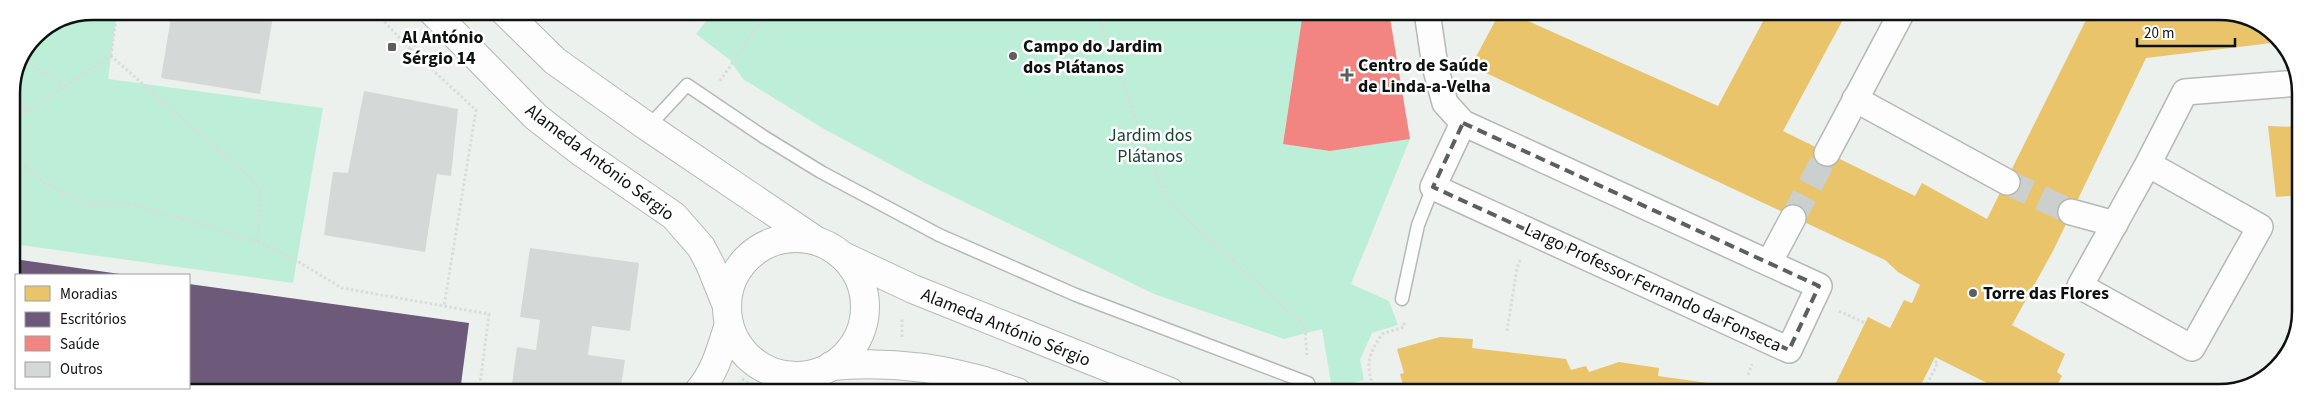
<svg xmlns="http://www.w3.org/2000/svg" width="2312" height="404" font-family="'Source Sans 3',sans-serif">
	<rect width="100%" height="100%" fill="#ecf1ee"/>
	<!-- green -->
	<g fill="#bdefd8">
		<path d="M93,11H117L108,79L323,108L293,283L13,244L11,93L35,35Z"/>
		<path d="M714,11L1303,12L1283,144L1330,151L1410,139L1351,284L1389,301L1398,325L1372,333L1360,360L1364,380L1332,389L1322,329L1284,339L1154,294L925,183L824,129L743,79L730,60L696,34Z"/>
	</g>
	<!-- homes -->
	<g fill="#e9c46a">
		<path d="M1500,12H1508L1718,106L1768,12H1847L1783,131L1915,196L1922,183L1987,219L2090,12H2230L2277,35L2280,42L2146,58L2053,251L2012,325L2065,354L2057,372L2062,376L2053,393H2007L1935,357L1917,393H1823L1833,389L1868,317L1890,328L1904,300L1912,303L1920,285L1898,272L1885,260L1471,66Z"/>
		<path d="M2268,126L2299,127L2300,195L2276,197Z"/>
		<path d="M1440,337L1473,339L1472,348L1566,359L1571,370L1586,366L1589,372L1619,362L1659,368L1658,376L1758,390L1759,393L1405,392L1400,374L1404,373L1397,349Z"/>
	</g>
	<!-- offices -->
	<g fill="#6d597a">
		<path d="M14,259L120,274V275H16V336L14,332Z"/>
		<path d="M189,284L469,323L460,392H183L156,389L189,388Z"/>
		<path d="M73,388H105V392H82Z"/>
	</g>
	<!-- health -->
	<path fill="#f28482" d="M1303,12H1389L1410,139L1330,151L1283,144Z"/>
	<!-- building -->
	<g fill="#d4d8d6">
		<path d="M172,11L192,14L193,11H287L285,18L273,16L260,94L161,78Z"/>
		<path d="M364,91L458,109L451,176L437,174L425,252L324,235L333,172L348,173Z"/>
		<path d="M530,248L639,263L630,331L592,326L588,355L625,360L620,392H511L517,347L536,350L540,320L520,317Z"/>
	</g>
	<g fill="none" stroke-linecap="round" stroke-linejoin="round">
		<!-- minor-tunnel -->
		<g stroke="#cbcfcd" stroke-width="25" stroke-dasharray="25 12" stroke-linecap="butt">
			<path d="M2007,182L2071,212"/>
			<path d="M1793,218L1827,153"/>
		</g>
		<defs>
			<g id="service">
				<path d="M648,127L687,85L764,137L821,172L939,235L1076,295L1308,383L1312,392"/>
				<path d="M1402,299L1418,225L1433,187"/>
			</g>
			<g id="minor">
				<path d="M1427,12L1435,66L1445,103L1463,123L1819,286L1789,350L1433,187L1463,123"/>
				<path d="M1855,99L2007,182"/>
				<path d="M1827,153L1902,12"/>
				<path d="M2148,164L2260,227L2192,348L2080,286L2148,164L2185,92L2299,83"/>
				<path d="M2071,212L2115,224"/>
				<path d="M1769,263L1793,218"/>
			</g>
			<g id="tertiary">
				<path d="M432,11L536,117L581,152L674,216L701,247L710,264L727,306"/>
				<path d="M504,11L555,61L648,127L815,240"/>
				<circle cx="796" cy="307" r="69"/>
				<path d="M845,257L913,289L1170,392"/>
				<path d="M831,366C877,362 928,366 973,378C988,381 1002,388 1017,392"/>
				<path d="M698,392C715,373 721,349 729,324"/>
			</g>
		</defs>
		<!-- service casing -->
		<use href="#service" stroke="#b5b9b6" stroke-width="15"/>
		<!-- minor casing -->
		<use href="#minor" stroke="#b5b9b6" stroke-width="28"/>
		<!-- tertiary casing -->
		<use href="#tertiary" stroke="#b5b9b6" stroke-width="30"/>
		<!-- path -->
		<g stroke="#dadcdb" stroke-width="3" stroke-dasharray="2.5 2.5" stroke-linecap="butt">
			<path d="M374,11L411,50"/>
			<path d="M1096,12L1166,200L1305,326L1307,358"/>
			<path d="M419,41L411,50L476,110L444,306"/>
			<path d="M111,56L117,11"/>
			<path d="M25,61L66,86"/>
			<path d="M720,81L768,11"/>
			<path d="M27,111L111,56L251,179L260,192L258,242"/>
			<path d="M12,122L27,111L12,91"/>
			<path d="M12,140L18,160L45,183L84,204L135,205L258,242L297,261L342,288L489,314L479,392"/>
			<path d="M1839,311L1865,323"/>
			<path d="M1507,331L1517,268L1521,258"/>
			<path d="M902,337V318"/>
			<path d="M1748,375L1752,364"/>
			<path d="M742,379L750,384L756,392"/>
			<path d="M1363,392L1374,389C1365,363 1368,356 1382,334L1404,327V322"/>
			<path d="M1922,393L1938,363L1934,361"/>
		</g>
		<!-- service -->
		<use href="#service" stroke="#fcfdfc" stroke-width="12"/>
		<!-- minor -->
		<use href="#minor" stroke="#fcfdfc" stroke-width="25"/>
		<!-- tertiary -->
		<use href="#tertiary" stroke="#fcfdfc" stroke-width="28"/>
	</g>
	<!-- marked area -->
	<path fill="none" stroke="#5b5f5d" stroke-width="4" stroke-dasharray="10 6" stroke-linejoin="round" d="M1463,123L1819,286L1789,350L1433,187Z"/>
	<!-- markers -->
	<g fill="#5b5f5d" stroke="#fff" stroke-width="2">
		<rect x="387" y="42" width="10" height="10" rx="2.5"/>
		<circle cx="1013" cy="56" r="5"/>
		<path d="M1344.5 67.5h5v5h5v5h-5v5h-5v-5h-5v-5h5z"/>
		<circle cx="1973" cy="293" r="5"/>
	</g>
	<g text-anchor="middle" stroke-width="5" stroke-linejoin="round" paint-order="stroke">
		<!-- poi labels -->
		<g font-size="18" font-weight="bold" fill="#0d110f" stroke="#fff" text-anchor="start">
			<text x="402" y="43">Al António<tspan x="402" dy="21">Sérgio 14</tspan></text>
			<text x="1023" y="52">Campo do Jardim<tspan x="1023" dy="21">dos Plátanos</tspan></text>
			<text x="1358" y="71">Centro de Saúde<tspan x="1358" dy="21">de Linda-a-Velha</tspan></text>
			<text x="1983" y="299">Torre das Flores</text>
		</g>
		<!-- park labels -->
		<g font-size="18" fill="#164432" stroke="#fff">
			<text x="1150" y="141">Jardim dos<tspan x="1150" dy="21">Plátanos</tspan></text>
		</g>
		<!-- street labels -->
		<g font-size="18" fill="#0d110f" stroke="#fff">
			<text transform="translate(600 162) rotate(37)" y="6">Alameda António Sérgio</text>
			<text transform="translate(1653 287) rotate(25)" y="6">Largo Professor Fernando da Fonseca</text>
			<text transform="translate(1006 327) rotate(22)" y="6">Alameda António Sérgio</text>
		</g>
	</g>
	<!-- crop -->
	<path d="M0 0H2312V404H0ZM93 20H2219A73 73 0 0 1 2292 93V311A73 73 0 0 1 2219 384H93A73 73 0 0 1 20 311V93A73 73 0 0 1 93 20Z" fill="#fff" fill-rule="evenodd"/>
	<path fill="none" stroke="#0d110f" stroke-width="2.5" d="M93 20H2219A73 73 0 0 1 2292 93V311A73 73 0 0 1 2219 384H93A73 73 0 0 1 20 311V93A73 73 0 0 1 93 20Z"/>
	<!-- legend -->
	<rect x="15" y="274" width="175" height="115" fill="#ffffff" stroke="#9ea09f"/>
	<rect x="25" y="286" width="25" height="15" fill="#e9c46a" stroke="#9ea09f"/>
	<text x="60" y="299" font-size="15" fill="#0d110f">Moradias</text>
	<rect x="25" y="312" width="25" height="15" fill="#6d597a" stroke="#9ea09f"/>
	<text x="60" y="324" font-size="15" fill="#0d110f">Escritórios</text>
	<rect x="25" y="336" width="25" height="15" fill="#f28482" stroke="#9ea09f"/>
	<text x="60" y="349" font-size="15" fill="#0d110f">Saúde</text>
	<rect x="25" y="362" width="25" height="15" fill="#d4d8d6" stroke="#9ea09f"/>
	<text x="60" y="374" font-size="15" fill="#0d110f">Outros</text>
	<!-- scale -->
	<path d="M2137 38v8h98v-8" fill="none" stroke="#0d110f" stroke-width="2.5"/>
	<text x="2144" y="38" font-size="15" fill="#0d110f" stroke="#ffffff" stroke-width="4" paint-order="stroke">20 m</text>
</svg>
